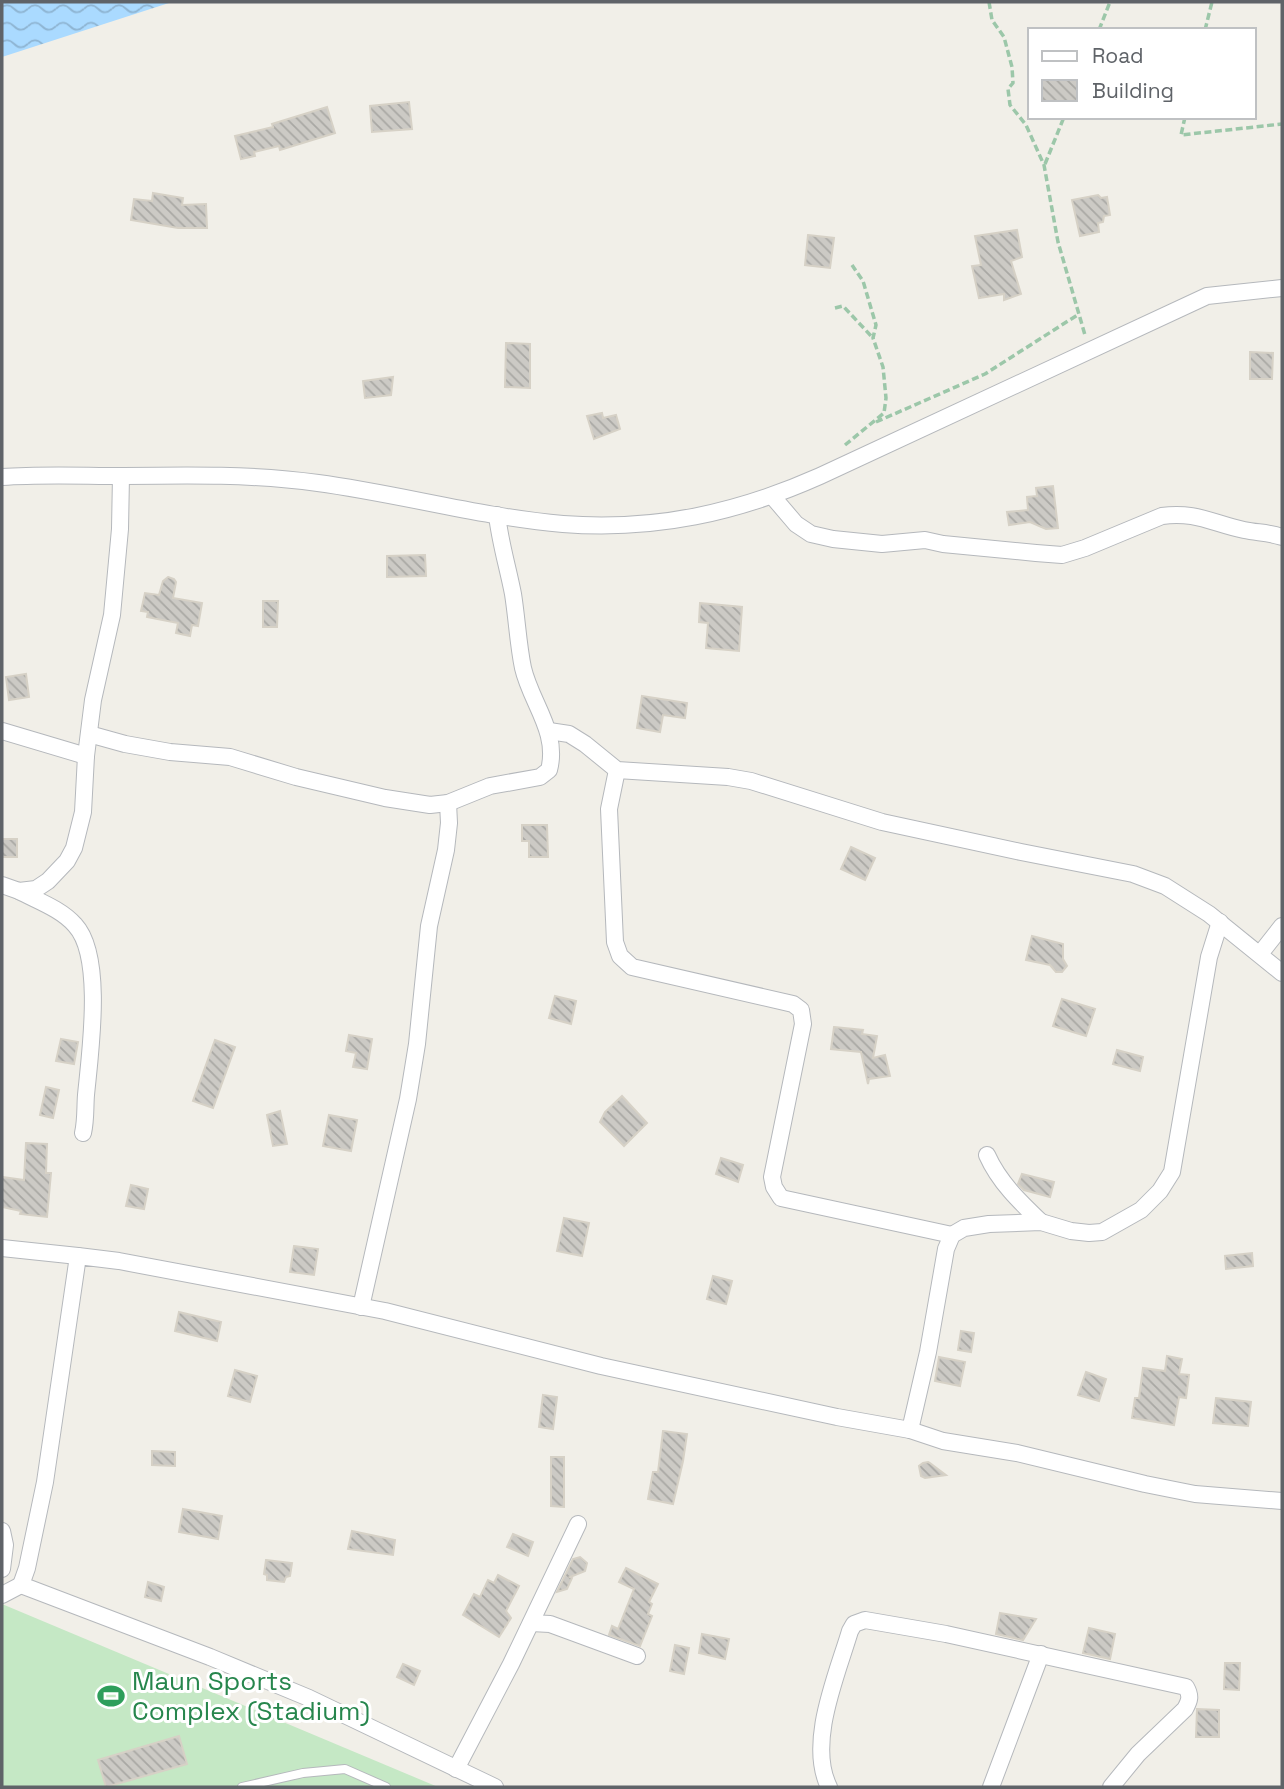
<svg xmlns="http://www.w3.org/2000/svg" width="1284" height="1789" font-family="'Space Grotesk',sans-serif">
	<defs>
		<pattern id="water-waves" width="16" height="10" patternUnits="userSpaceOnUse" patternTransform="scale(1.75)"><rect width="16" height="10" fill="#aadaff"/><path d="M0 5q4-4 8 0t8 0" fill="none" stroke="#8eb4d2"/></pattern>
		<pattern id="building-back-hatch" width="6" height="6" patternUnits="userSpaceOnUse" patternTransform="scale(1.75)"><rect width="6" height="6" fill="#cccac5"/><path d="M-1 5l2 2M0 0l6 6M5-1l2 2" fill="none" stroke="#a9a8a4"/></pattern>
	</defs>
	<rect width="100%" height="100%" fill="#f1efe8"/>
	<!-- pitch -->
	<path fill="#c5e8c5" d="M2,1604L438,1787H2Z"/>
	<!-- water -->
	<path fill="url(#water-waves)" d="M2,2H172L2,57Z"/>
	<!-- building -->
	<g fill="url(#building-back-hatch)" stroke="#d6d1c6" stroke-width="2">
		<path d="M409,102L412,129L372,132L370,106Z"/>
		<path d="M327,107L335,133L280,150L279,146L254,152L255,156L241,159L235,136L273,127L272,124Z"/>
		<path d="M153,193L183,198L182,205L206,204L207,228H178L131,220L134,199L152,201Z"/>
		<path d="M1098,195L1101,198L1107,197L1110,215L1104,216L1103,222L1098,223L1099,232L1080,236L1072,200Z"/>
		<path d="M1017,230L1022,257L1011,261L1021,294L1004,300V294L979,298L972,266L981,265L975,236Z"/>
		<path d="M808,235L834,238L830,268L805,265Z"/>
		<path d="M506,343L530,344V388L505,387Z"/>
		<path d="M1250,352L1273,353L1272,379H1250Z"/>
		<path d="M393,377L391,395L365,398L363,381Z"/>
		<path d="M602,413L603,418L616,415L620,429L594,439L587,416Z"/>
		<path d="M1053,486L1058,528L1046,529L1030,522L1009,525L1007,512L1028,510L1027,497L1037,496L1036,488Z"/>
		<path d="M425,555L426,576L387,577V556Z"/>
		<path d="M168,577L174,579L176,582L173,598L202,603L198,626L192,625L190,636L176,633L178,623L147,617L148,612L141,611L145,593L159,595L163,581Z"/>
		<path d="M263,601H278L277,627H263Z"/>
		<path d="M700,603L742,607L739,651L706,648L708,623L699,622Z"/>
		<path d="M26,674L29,697L9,700L6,677Z"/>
		<path d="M642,696L687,703L685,718L663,715L660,732L637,728Z"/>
		<path d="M522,825H547L548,857H529V841H522Z"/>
		<rect x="2" y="839" width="15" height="18"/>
		<path d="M851,847L875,858L865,880L841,869Z"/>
		<path d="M1032,936L1063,944V959L1067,966L1062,972H1056L1050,965L1026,960Z"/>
		<path d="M555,996L576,1001L571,1024L549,1018Z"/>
		<path d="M1062,999L1095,1009L1086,1036L1053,1026Z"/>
		<path d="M834,1027L863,1030L862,1034L877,1036L873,1058L885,1055L890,1076L869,1079L868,1084L861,1052L831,1049Z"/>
		<path d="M349,1035L372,1039L367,1069L353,1067L356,1053L346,1051Z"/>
		<path d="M61,1039L78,1042L74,1064L56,1061Z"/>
		<path d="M215,1040L235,1047L213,1108L193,1101Z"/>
		<path d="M1117,1050L1143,1057L1140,1071L1113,1064Z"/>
		<path d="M46,1087L59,1090L53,1118L40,1115Z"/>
		<path d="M622,1096L647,1123L624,1146L600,1122L605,1112Z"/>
		<path d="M280,1111L287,1144L273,1146L267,1115Z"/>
		<path d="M329,1115L357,1120L351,1151L323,1146Z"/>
		<path d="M26,1143L47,1144L46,1173H51L47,1217L20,1214L21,1211L2,1207V1177L24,1180Z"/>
		<path d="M721,1158L743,1165L738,1182L716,1174Z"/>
		<path d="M1022,1174L1054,1182L1050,1197L1024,1190L1018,1184Z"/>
		<path d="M131,1185L148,1189L144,1209L126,1206Z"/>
		<path d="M564,1218L589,1223L582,1256L557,1251Z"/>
		<path d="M294,1246L318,1249L314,1275L290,1272Z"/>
		<path d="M1252,1253L1253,1266L1226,1269L1225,1256Z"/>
		<path d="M713,1276L732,1281L726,1304L707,1299Z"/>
		<path d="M179,1312L221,1322L217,1341L175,1331Z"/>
		<path d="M961,1331L974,1333L971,1352L958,1350Z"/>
		<path d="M1167,1356L1182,1359L1179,1374L1189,1375L1186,1398L1179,1397L1174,1425L1132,1418L1135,1398H1139L1143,1368L1165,1371Z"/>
		<path d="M939,1357L965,1362L960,1386L935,1381Z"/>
		<path d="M235,1370L257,1376L250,1402L228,1396Z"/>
		<path d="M1086,1372L1106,1379L1099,1401L1078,1395Z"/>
		<path d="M543,1395L557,1397L553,1429L539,1427Z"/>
		<path d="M1216,1398L1251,1402L1248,1426L1213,1423Z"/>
		<path d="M663,1431L687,1434L683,1461L673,1504L648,1499L653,1472H658Z"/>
		<path d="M152,1451L175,1452V1466L152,1465Z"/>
		<path d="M551,1457H564V1507L551,1506Z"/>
		<path d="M928,1462L930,1463L946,1475L925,1478L921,1476L919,1466L923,1463Z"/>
		<path d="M183,1509L222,1516L218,1539L179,1532Z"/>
		<path d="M352,1531L395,1540L393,1555L348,1549Z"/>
		<path d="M513,1534L533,1542L528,1556L507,1547Z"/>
		<path d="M580,1557L587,1563L585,1571L570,1577L572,1578L567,1589L557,1592L573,1559Z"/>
		<path d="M266,1560L292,1563L290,1576L286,1577L284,1582L267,1580V1575L264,1574Z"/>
		<path d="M626,1568L658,1584L649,1602L652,1604L648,1614L652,1616L640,1646L609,1635L612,1626L618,1629L634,1589L619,1582Z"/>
		<path d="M498,1575L519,1586L506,1611L511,1618L499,1637L463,1615L474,1594L480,1597L488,1580L494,1583Z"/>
		<path d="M148,1582L164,1587L161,1601L145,1597Z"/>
		<path d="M1000,1613L1036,1619L1023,1640L996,1634Z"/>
		<path d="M1089,1628L1115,1634L1110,1659L1083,1653Z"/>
		<path d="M702,1634L729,1639L725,1659L699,1653Z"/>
		<path d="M675,1645L689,1648L684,1674L670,1671Z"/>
		<path d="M1225,1663H1240L1239,1690L1224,1689Z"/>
		<path d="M403,1664L420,1671L414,1685L397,1677Z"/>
		<path d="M1197,1709L1219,1710V1737H1196Z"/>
		<path d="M179,1736L187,1764L106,1787L98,1760Z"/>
	</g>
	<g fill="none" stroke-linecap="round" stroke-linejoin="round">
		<defs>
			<path id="lane" d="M242,1787L303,1773L345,1769L386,1787"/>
			<g id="street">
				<path d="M2,477C42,474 83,476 123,476C189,475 253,474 318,483C400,494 481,517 563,524C655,531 737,513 820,476L1207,296L1282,288"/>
				<path d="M773,497L796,524L811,534L833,539L882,544L925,540L943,544L1036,553L1062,555L1085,548L1162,516C1195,511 1214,524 1244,530C1258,533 1267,532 1282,537"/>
				<path d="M2,731L86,756"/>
				<path d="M549,731L569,734L585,744L617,770L728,777L751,781L882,822L1021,852L1133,874L1165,886L1209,914L1282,973"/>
				<path d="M89,734L125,744L170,752L230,757L296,777L385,798L430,805L448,803L490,786L540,777L549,770C559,732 531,703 523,668C518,644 517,619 513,594C508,568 500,542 497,515"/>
				<path d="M617,770L609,809L615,942L620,956L632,967L793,1004L801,1010L803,1024L772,1177L774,1187L781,1198L952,1235"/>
				<path d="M2,885L19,891L36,889L48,881L67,861L74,848L83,812L86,756L93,700L112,615L120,529L121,476"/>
				<path d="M19,891C38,901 61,909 75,925C104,956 90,1053 86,1095C85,1107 86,1120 83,1133"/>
				<path d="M1260,954L1282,926"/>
				<path d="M987,1155C999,1182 1020,1202 1041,1222"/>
				<path d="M2,1248L78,1256"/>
				<path d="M361,1307L408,1099L417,1044L429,926L446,850L449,823L448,803"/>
				<path d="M910,1430L928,1352L946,1249L952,1235L964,1228L989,1224L1041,1222L1071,1231L1089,1233L1102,1232L1141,1210L1160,1191L1172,1172L1209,957L1220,922"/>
				<path d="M2,1531L5,1545L2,1569"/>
				<path d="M2,1595L21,1585"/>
				<path d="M531,1623L550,1624L637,1656"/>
				<path d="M456,1769L511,1664L578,1524"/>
				<path d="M495,1787L309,1698L210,1657L21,1585L27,1568L45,1482L78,1256L119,1261L385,1311L601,1366L837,1417L910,1430L943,1441L1017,1453L1145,1484L1195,1494L1282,1501"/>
				<path d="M829,1787C807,1743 837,1675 850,1631L854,1624L865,1620L946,1634L1186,1687C1191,1696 1190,1700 1185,1709L1138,1754L1111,1787"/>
				<path d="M991,1787L1041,1654"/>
			</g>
		</defs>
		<!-- lane casing -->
		<use href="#lane" stroke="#b5b8bc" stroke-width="10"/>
		<!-- street casing -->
		<use href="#street" stroke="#b5b8bc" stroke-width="18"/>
		<!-- path -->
		<g stroke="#9cc7a9" stroke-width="3.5" stroke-dasharray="7 3.5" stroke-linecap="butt">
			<path d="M989,2L992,20L1004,37L1012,67L1013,83L1008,89L1010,105L1026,125L1044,165L1058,242L1085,335"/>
			<path d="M1099,30L1110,2"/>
			<path d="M1205,30L1212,2"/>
			<path d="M1185,117L1181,135L1282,124"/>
			<path d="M1045,164L1064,117"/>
			<path d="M835,308L843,306L873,338"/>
			<path d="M876,422L985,374L1079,314"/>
			<path d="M845,445L884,413L886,398L883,367L873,338L876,325L863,281L852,265"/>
		</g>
		<!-- lane -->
		<use href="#lane" stroke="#fff" stroke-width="8"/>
		<!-- street -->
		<use href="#street" stroke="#fff" stroke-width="16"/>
	</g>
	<!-- icons -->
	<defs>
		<symbol id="stadium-bare" viewBox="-9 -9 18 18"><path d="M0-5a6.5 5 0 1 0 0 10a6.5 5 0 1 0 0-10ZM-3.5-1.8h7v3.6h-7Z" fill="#2e9e5b" stroke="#fff" stroke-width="2.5" paint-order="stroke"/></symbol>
	</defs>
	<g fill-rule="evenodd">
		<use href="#stadium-bare" x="92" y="1677" width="38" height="38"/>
	</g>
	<g text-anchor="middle" stroke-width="6" stroke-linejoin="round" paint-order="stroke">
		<!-- leisure labels -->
		<g font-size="26" fill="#27864d" stroke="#fff" text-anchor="start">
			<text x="132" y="1690">Maun Sports<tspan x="132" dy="30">Complex (Stadium)</tspan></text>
		</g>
	</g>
	<!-- border -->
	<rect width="1284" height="1789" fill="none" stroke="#5f6368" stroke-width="7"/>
	<!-- legend -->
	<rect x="1028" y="28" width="228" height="91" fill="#ffffff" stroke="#bfc1c3" stroke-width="2"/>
	<rect x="1042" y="51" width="35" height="10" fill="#ffffff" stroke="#bfc1c3" stroke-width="2"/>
	<text x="1092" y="63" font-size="21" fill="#5f6368">Road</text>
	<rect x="1042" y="80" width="35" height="21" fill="url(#building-back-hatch)" stroke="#bfc1c3" stroke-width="2"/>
	<text x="1092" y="98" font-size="21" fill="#5f6368">Building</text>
</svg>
